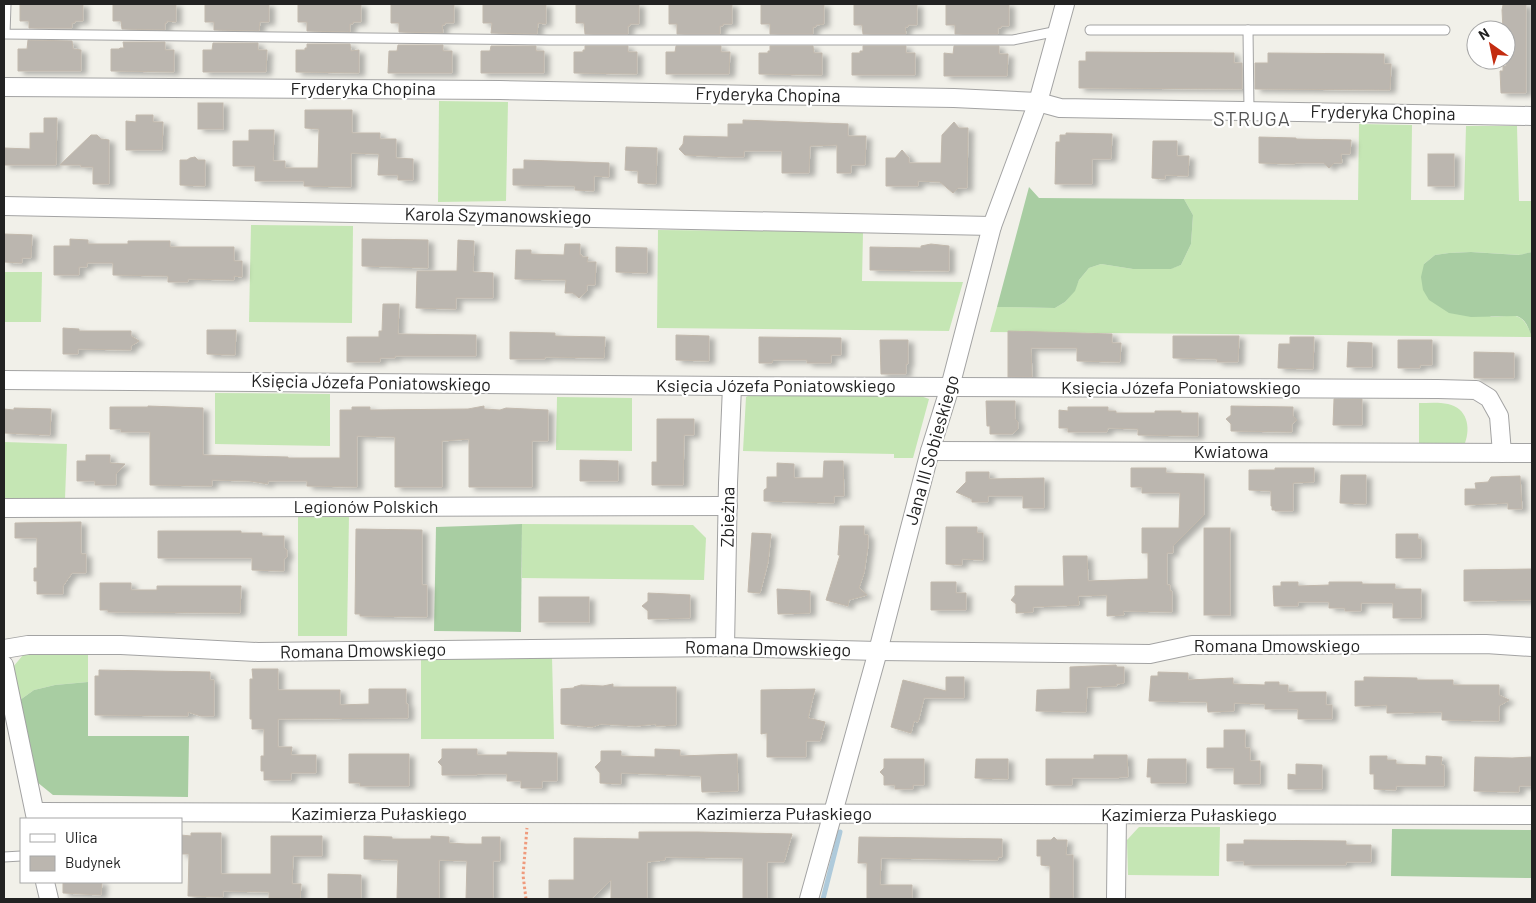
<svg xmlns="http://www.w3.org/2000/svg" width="1536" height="903" font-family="Barlow,sans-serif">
	<defs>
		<filter id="shadow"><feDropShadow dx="5.5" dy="3" stdDeviation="2.5" flood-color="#0004"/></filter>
	</defs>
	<rect width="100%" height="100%" fill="#f1f0e9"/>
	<!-- grass -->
	<g fill="#c5e6b4">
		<path d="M439,101L508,102L506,201L438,202Z"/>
		<path d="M1359,124L1412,125L1411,200H1464L1466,126H1517L1519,201H1532V252L1520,255L1471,252L1449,253L1435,255L1424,264L1491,317C1516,316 1522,310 1532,337L990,332L997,307L1055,308L1065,302L1074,291L1079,280L1089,268L1101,264L1133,269H1170L1181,265L1191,244L1193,215L1184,199L1358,200Z"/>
		<path d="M251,225L353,226L352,323L249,322Z"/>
		<path d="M658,230L863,232L862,281L963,282L949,331L657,328Z"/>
		<path d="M4,272H42L41,322H4Z"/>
		<path d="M215,393L330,394V446L215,444Z"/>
		<path d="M753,393L918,395L929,399L913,458H894V454L743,451L746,397Z"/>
		<path d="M557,397L632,398V451L556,450Z"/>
		<path d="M1419,403C1428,403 1439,402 1448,404C1467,408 1471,427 1465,443L1459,445L1419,448Z"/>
		<path d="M4,442L67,444L65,499H5L4,498Z"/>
		<path d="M298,515H349L347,636H298Z"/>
		<path d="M522,524L693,525L706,538L704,580L522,578Z"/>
		<path d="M23,655H88V682L55,685L34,690L20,700L13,667Z"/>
		<path d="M421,657H552L554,739H421Z"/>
		<path d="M1139,827H1220L1219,876L1128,875L1127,840Z"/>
	</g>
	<!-- forest -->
	<g fill="#a8cda2">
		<path d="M1029,187L1039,198L1184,199L1193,215L1191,244L1181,265L1171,269H1133L1101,264L1089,268L1079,280L1075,291L1065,302L1055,308L997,307Z"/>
		<path d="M1471,252L1519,255L1532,252V337C1528,328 1527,320 1517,316L1471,317L1449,313L1429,300L1423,290L1421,277L1424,264L1435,255L1449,253Z"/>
		<path d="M522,524L521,632L434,631L436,527Z"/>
		<path d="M88,682V736H189L188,797L53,795L37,782L20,700L34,690L55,685Z"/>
		<path d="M1392,829L1532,830V878L1391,876Z"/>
	</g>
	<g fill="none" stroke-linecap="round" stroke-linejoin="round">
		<!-- stream -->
		<path stroke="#aecadb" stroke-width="5" d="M823,899L840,832"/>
	</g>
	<!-- building -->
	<g fill="#bbb6af" stroke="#c2b9ad" filter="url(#shadow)">
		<path d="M20,4H83V21H75V23H72V28H29V21H20Z"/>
		<path d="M113,4H176V22L167,21V23H165V30L122,29L121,21H113Z"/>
		<path d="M205,4H269V22H260L259,31L214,30V22H205Z"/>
		<path d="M298,4H361V22H353V24H350V32L307,31V22H298Z"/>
		<path d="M391,4H454V23H445V25H442L443,33L399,32V23H391Z"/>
		<path d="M483,4H546V24L538,23L537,34L491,33L492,23H483Z"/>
		<path d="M576,4H639V24H630V26H628V34H585L584,23H576Z"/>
		<path d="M669,4H732V24H723V26H720V34H677V24H669Z"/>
		<path d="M761,4H824V24L816,25V27H813V34H770V24H761Z"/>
		<path d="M854,4H917V25H908V27H905L906,34H863L862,25H854Z"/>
		<path d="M946,4H1009V26H1001V28H998V34H955V25H946Z"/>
		<path d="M1509,4H1526V93H1501L1500,71H1503V66H1506V30H1503L1502,10L1503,5H1509Z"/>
		<path d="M28,40L72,41L73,49L81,50V71H18V49H27Z"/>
		<path d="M123,42H165V50H174V72L111,71V49H119L120,48H124Z"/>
		<path d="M213,43H258V50H267L266,72H203V50H212Z"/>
		<path d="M307,44H350L351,51L359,50V73L296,72V50H305V48H307Z"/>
		<path d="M398,45H443V51H452V73H388L389,51H397Z"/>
		<path d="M491,46H536V51H544V73H481V51H490Z"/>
		<path d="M585,46H628V52H637V74L574,73V52H583V50H585Z"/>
		<path d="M676,46H721V52H730L729,74H666V52H675Z"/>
		<path d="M770,46H813L814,53H822V75L759,74V53H768V51H770Z"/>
		<path d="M863,46H906V53H915V75H852V53H860V51H863Z"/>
		<path d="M954,46H999V54H1008L1007,76H944V53L953,54Z"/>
		<path d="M1086,52L1234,53V63H1242V89L1079,88V61H1086Z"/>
		<path d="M1268,53L1384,54V64H1391L1390,90L1255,89V63H1268Z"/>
		<rect x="198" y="103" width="25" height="26"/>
		<path d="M305,110H352V133H380V139H396V158L413,159V180H398V175H378L379,154L351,153V187L304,186V181H255V166H233V141H249V130H274L273,161H285V168H318L319,129L305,128Z"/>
		<path d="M136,115H153V122H163L162,150H126V121L136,122Z"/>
		<path d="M44,118H57L56,165H4V148L30,149V133H44Z"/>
		<path d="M743,120L848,124V136H866L865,165H851V173H837V145L810,146L809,173H782V151H744V157H728L685,155L679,149L683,144L684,136L728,137V124H743Z"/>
		<path d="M954,122L959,128H968L967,188H958L953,193L940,182L918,181V186H886V158H895L902,150L909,158V163H941L942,135Z"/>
		<path d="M1066,133L1112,134L1111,159H1092V184H1055L1056,142H1060V135H1066Z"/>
		<path d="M91,135H97L101,139L109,140V184H93V167H81V165H60Z"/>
		<path d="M1259,137L1296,138V139L1351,140L1350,154H1341L1342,163H1334L1329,168L1324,163H1295V164L1259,163Z"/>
		<path d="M1153,141H1177V156H1189L1188,176L1165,175V179L1152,178Z"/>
		<path d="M626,147L657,148L656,184L638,183V171L625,170Z"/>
		<rect x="1428" y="154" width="26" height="32"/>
		<path d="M195,157L198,160H205V186L180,185V160H187L190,158Z"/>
		<path d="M524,160L609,163V177L594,176V191L575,190V186L513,185V169H524Z"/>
		<path d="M4,234L32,235L31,258H22V263L4,262Z"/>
		<path d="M70,239L88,240V244H128V241H170V247H234V261H242V277L234,276V280L188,279V282H168V276L113,275V263H87V267H79V275H54V246H70Z"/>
		<path d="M362,239L428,240V268L362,266Z"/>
		<path d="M458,240L474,241L473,272L493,273V298H456V309L416,308L417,271H457Z"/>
		<path d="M565,244H580V255H582V257H588L587,262H596L595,285H587V291L579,298L573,293H565L566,280L515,279L516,250H531V254L564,255Z"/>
		<path d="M931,244L949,246V271L870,270V247L921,248V246Z"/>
		<path d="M616,247L647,248V273L616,272Z"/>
		<path d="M383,304H399L398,334L476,335V356H395V358H380V362H347V337H379V331H382Z"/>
		<path d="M63,328L79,329V331H131V336L139,341L131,346V350L78,349V354H63Z"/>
		<path d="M207,330H236L235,355L207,354Z"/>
		<path d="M1008,331L1112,334V343H1121L1120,362L1077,361V348H1031L1032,377H1008Z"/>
		<path d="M510,332L555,333V336L605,337L604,358L545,357V359H510Z"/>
		<path d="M676,335L709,336V361L676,360Z"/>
		<path d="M1173,336H1239L1238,362H1217V359L1173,358Z"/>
		<path d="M759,337L841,338V355H831V363H807V360H773L772,363H759Z"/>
		<path d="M1290,337H1314L1313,369L1278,368L1279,344H1290Z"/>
		<path d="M880,340H908V364H906V374H881Z"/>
		<path d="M1398,340H1432V365H1420V368H1398Z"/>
		<path d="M1348,342L1372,343V367H1347Z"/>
		<path d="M1474,352L1514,353V378H1474Z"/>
		<path d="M1334,399H1362V425H1333Z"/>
		<path d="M986,401H1015V419L1018,422V429L1012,434H990V426H987Z"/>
		<path d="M148,406L203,408V455L288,457V458H340V410H352V407H370V410L468,409L484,406V409L500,410L506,408L548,410V441H532V487H469V439L442,441V487H395V437L357,436V487L307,486V481H268V484L250,481L212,480V486L150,485V432H121V429H110V407H148Z"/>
		<path d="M1231,406L1293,407V416L1297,420L1292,424V432L1231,431V424L1226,419L1231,415Z"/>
		<path d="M1068,407H1108V411H1116V413H1155V411H1181V413H1198V436L1138,435V429L1108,428L1107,432H1068V428H1059V410L1068,411Z"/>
		<path d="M14,408L51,409L50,435L4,433V409L14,410Z"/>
		<path d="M657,419H694V435H684L683,485H652V462H657Z"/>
		<path d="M86,455H110V463L125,464L116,474V485H95V481H77V461H86Z"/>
		<path d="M580,460L618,461V481H580Z"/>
		<path d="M824,461H843L844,496H834V503L764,501V490L767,488V477H777V463L794,464V478H823Z"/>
		<path d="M1131,468H1166V473L1204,474V515L1173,546V553H1167V585H1170V591H1172V612L1123,611L1124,615L1107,616V595L1078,596L1079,605L1033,607V612L1016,613V604L1011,600L1015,595V586H1064L1063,556H1087L1088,581L1148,579V553H1142V528H1179L1180,493H1142V487H1131Z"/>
		<path d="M1275,468H1314V482L1293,483V511H1275V510H1272V506H1271V491L1249,490V470H1275Z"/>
		<path d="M966,472H989V479L1044,478V508H1023V496H988V502H972V499L956,492L966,482Z"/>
		<path d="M1341,475H1366V504L1340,503Z"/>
		<path d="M1520,476L1522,509H1508V503L1465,505V489H1476L1475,483L1488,482L1491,477Z"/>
		<path d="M81,522V554H86V573H72L63,586V594H37V581H34V568H37V538H15V523Z"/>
		<path d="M840,526H864V535H868V546L864,573L859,588L867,595L849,600L848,606L826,600L840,555H838Z"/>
		<path d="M946,527H977V533H983V560L962,559V565L946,564Z"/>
		<rect x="1204" y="528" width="26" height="87"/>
		<path d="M356,529L422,530V585H427V617L360,616V614H355Z"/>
		<path d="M158,531H241V533H262V536H284V548L287,550V557L284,559V571L252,570V558H158Z"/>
		<path d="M752,533L771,534L768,562L760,593L748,592Z"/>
		<path d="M1396,534H1418V539H1421V558H1396Z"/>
		<path d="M1532,569V600L1464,601V570Z"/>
		<path d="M931,582H956V593H966V610H931Z"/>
		<path d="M1281,582H1298V586L1329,585V582H1362V584H1395V589H1421V618H1393V603H1361V611H1345V608H1329V602H1298V606H1274L1273,586H1281Z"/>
		<path d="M100,583H131V590H157V586H241L240,613L108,612V610H100Z"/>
		<path d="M777,589L810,591V613L778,614Z"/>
		<path d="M648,593L690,595V618L648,619V611L642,606L648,601Z"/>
		<rect x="539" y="597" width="50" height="25"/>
		<path d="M1116,665L1117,667H1124V683L1116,684L1117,686L1087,687L1086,712L1036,711L1037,690L1070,689V667Z"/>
		<path d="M252,669H278V690H340V705L369,704V689H406V704H408V718L278,719V747H292L291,755H316V773H291V780H264V771H261V756H264V729H252V719H250V679H253Z"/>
		<path d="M99,670L210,672V680H214V716H201L188,712V716L95,715V676H99Z"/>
		<path d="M1158,672L1188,673V680L1233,678V684L1265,685V682H1279V685H1288V692H1326V705H1332V719H1298V709H1265V704L1234,703V711L1208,712L1207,702L1149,701L1151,676H1158Z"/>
		<path d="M946,677H964V698H924L918,722L914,721L911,733L891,727L903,680L946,691Z"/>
		<path d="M1364,677L1417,678V680H1453V685H1499V695L1509,700L1499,706V721L1442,720V712L1387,713V705L1355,706V681H1364Z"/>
		<path d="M613,684V687H676V725L656,726V724L636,726L601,724L592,727L561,724V689L574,688V687L581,685L603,686Z"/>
		<path d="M815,689L808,718L825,722L820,741H806V757H767V733L761,734V690Z"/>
		<path d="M1224,730H1245V748H1250V761H1260V784H1234V768H1207V748H1224Z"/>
		<path d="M442,749H477V755H507V752L557,753V781H542V788H521V781H507V774H477V775H442V766L438,762L442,758Z"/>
		<path d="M655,749L680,750V756L737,754L738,791L702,792L701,776L654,774L621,773V784L600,783V773L595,767L601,761V751H621V756L655,757Z"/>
		<path d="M349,754H409V786H360V783H349Z"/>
		<path d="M1094,755H1127L1128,777H1119V778H1072V785H1046V759H1094Z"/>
		<path d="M1370,756H1387V760H1396V764L1426,765V756L1442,757L1441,765H1444V786H1396V790L1374,789V774H1370Z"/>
		<path d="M1475,757L1512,758L1532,757V786H1519V792L1474,791Z"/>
		<path d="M884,759H924V785H913V789H895V785H884V776L880,772L884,768Z"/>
		<path d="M976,759H1008V779L975,778Z"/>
		<path d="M1148,759H1186V783H1151V777H1147Z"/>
		<path d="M1296,764L1322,765V789H1288V774L1296,775Z"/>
		<path d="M639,832H698L792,834L784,862H767V899H743V858L665,857V860L647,862V899L611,898V880L591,899H549V880H574V838L639,839Z"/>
		<path d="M191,833H221V874H271V836H322V856H293L292,884H301L300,899L269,898V892L223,891V897L188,896L189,854H181V835L191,836Z"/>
		<path d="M364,836L392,837V839H431V836L449,837V843L466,844H482V837H500V861H493V899H466L467,861L439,860V899H397L398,860L364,859Z"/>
		<path d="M859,837L1002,839V857H998V860L881,858L880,885H912V899H867V863H858Z"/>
		<path d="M1054,837L1057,840H1067L1066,855H1073V899H1050V866L1041,865V856H1037V840H1051Z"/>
		<path d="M1244,840L1346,841V845H1371V862H1346V865H1244V861H1227V844H1244Z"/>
		<path d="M328,874L361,875V899L328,898Z"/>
		<path d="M63,882H102L101,895L63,893Z"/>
	</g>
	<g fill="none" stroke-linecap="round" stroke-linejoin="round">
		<defs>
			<g id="service">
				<path d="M6,4L5,34L549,40H1013L1058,31"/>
				<path d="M1090,30H1445"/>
				<path d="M1248,30L1249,111"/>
				<path d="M4,857L21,856"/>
			</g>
			<g id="minor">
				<path d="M4,87L500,90L758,95L954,98L1038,102L1060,108L1532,116"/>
				<path d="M4,206L992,226"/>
				<path d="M4,380L732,386L1438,389L1476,390L1489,398L1499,416L1502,453"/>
				<path d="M930,451L1532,453"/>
				<path d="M4,508L728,506"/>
				<path d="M725,647L728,483L732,386"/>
				<path d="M4,649L28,645H121L258,652L725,647L878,651L1150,654L1192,645L1486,644L1532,647"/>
				<path d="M4,665L36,819"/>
				<path d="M35,812L1532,815"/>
				<path d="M45,882L49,899"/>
				<path d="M809,899L878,651L930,451L950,387L992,226L1038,102L1065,4"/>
				<path d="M1116,899L1117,814"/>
			</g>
		</defs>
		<!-- service casing -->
		<use href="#service" stroke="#a3a3a3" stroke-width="11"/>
		<!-- minor casing -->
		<use href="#minor" stroke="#a3a3a3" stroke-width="20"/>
		<!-- path -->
		<path stroke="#ef9a7c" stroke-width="3" stroke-dasharray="2.5 2.5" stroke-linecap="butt" d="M526,899L523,875L527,828"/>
		<!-- service -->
		<use href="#service" stroke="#fff" stroke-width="9"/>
		<!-- minor -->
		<use href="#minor" stroke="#fff" stroke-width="18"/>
	</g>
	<g text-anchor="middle" stroke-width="4.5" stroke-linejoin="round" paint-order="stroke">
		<!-- street labels -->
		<g font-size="18" fill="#222" stroke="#fff">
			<text x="363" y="95">Fryderyka Chopina</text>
			<text transform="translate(768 95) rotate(1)" y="6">Fryderyka Chopina</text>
			<text transform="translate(1383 113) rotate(1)" y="6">Fryderyka Chopina</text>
			<text transform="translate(498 216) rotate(1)" y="6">Karola Szymanowskiego</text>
			<text transform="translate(371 383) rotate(1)" y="6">Księcia Józefa Poniatowskiego</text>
			<text x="776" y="392">Księcia Józefa Poniatowskiego</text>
			<text x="1181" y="394">Księcia Józefa Poniatowskiego</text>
			<text transform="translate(932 450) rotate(-74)" y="6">Jana III Sobieskiego</text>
			<text x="1231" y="458">Kwiatowa</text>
			<text x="366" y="513">Legionów Polskich</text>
			<text transform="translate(728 517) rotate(-89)" y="6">Zbieżna</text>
			<text x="1277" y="652">Romana Dmowskiego</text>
			<text transform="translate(768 649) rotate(1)" y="6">Romana Dmowskiego</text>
			<text transform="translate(363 651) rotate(-1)" y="6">Romana Dmowskiego</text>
			<text x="379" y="820">Kazimierza Pułaskiego</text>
			<text x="784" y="820">Kazimierza Pułaskiego</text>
			<text x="1189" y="821">Kazimierza Pułaskiego</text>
		</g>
		<!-- quarter labels -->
		<g font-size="20" letter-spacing="1" fill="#555" stroke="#fff">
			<text x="1252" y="126">STRUGA</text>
		</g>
	</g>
	<!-- border -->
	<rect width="1536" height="903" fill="none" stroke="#222222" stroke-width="10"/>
	<!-- legend -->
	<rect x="20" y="818" width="162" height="65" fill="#ffffff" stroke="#a7a7a7"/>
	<rect x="30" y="834" width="25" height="8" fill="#ffffff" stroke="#a7a7a7"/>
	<text x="65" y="843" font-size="15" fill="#222222">Ulica</text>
	<rect x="30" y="856" width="25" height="15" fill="#bbb6af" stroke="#a7a7a7"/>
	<text x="65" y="868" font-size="15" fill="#222222">Budynek</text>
	<!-- north arrow -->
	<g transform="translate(1491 45) rotate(327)"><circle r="24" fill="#ffffff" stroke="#a7a7a7"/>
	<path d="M0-4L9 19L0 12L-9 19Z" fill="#c32c10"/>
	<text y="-8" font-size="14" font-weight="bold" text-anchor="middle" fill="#222222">N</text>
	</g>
</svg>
